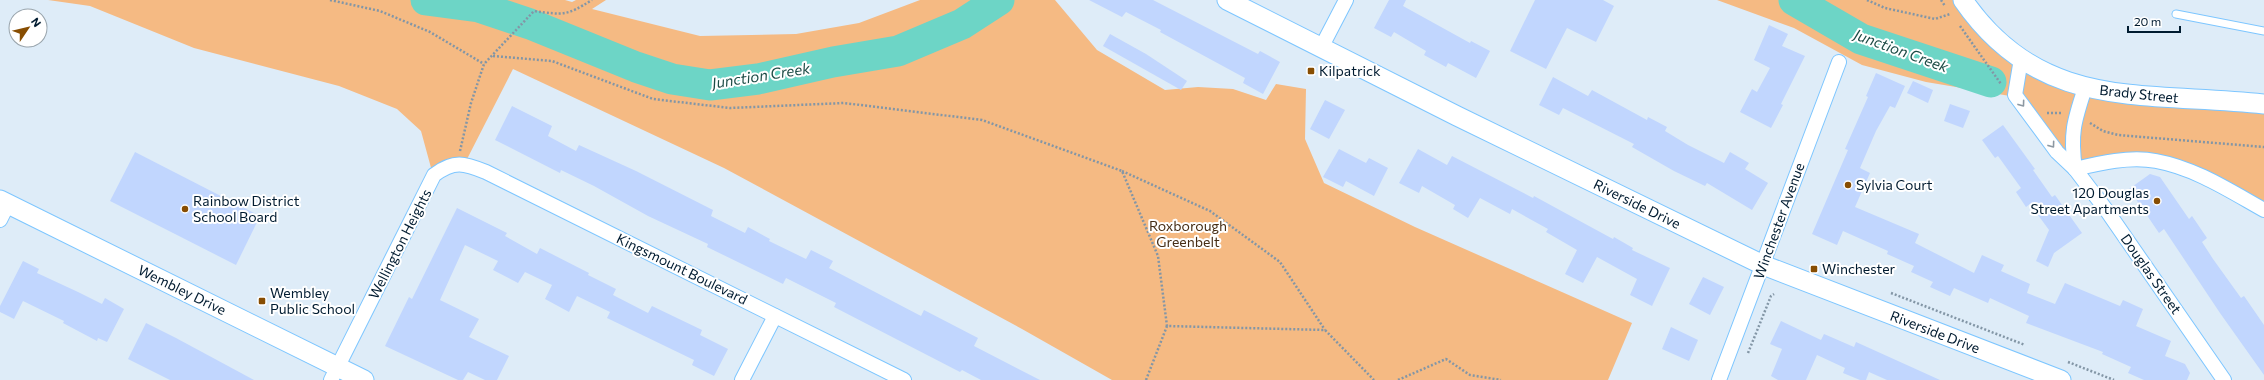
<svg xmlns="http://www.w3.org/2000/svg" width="2264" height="380" font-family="Commissioner,sans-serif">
	<rect width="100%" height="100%" fill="#deecf8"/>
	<!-- green -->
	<g fill="#f5ba83">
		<path d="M48,0H565L572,2L576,0H606L592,9L700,36L796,34L859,23L920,0H1055L1097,50L1165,90L1198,87L1233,89L1266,100L1276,84L1306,89L1305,139L1324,183L1415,227L1632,323L1608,380H1112L1022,329L724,168L513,69L465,163L433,175L421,131L397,109L339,86L194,48L90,6Z"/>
		<path d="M1717,0H1964L1973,12L2060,79L2264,102V211L2155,161L2077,169L2016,97L1926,82L1862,65L1794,28Z"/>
	</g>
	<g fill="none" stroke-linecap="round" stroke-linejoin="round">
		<!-- river -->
		<g stroke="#6dd5c6" stroke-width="31">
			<path d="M426,0L479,7L530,24L636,67L672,79L710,85L758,79L833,62L898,51L962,24L999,0"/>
			<path d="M1794,0L1861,39L1991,82"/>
		</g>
	</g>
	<!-- building -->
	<g fill="#c1d6fe">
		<path d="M1089,0H1153L1258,54L1260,51L1280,62L1263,94L1243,83L1245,78L1160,32L1161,30L1126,12L1122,17Z"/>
		<path d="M1389,0H1406L1403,6L1470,43L1471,41L1490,51L1476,78L1448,63L1446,67L1424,55L1426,51L1394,32L1391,37L1374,28Z"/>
		<path d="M1535,0H1603L1614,6L1596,42L1567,28L1546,69L1510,51Z"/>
		<path d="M1769,25L1788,34L1782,46L1805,56L1781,104L1783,105L1771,128L1740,112L1752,89L1757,92L1770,68L1754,60Z"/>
		<path d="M1110,34L1146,54L1187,81L1181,90L1103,46Z"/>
		<path d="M1876,73L1905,86L1895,108L1890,106L1876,131L1860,168L1870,173L1855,207L1919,234L1915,243L1974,273L1982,255L2004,265L2001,271L2030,284L2027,293L2055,304L2065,283L2120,306L2123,300L2143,309L2136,326L2171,341L2165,356L2185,364L2190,373L2187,380H2144L2128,373L2131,367L2102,354L2103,352L2026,323L2029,316L1990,298L1988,303L1954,288L1950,296L1930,287L1933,282L1911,272L1914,266L1887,254L1888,251L1843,231L1837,245L1812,234L1848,150L1845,149L1868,97L1866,96Z"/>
		<path d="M1553,77L1588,96L1592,90L1647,120L1648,117L1667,127L1665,131L1688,145L1724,163L1730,152L1749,163L1745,169L1768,183L1752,210L1707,183L1705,186L1674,171L1632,147L1634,144L1563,108L1559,115L1539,105Z"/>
		<path d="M1913,81L1933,90L1928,103L1907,93Z"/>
		<path d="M1325,100L1345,110L1329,139L1310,129Z"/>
		<path d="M1950,104L1970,111L1963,128L1944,121Z"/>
		<path d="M512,106L552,126L548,136L576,151L579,145L636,171L713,210L711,216L745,233L748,227L770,239L769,241L806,259L811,250L833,261L829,268L921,316L924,310L978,338L974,346L1040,380H981L962,370L960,372L834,307L836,303L786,278L783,284L707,247L708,244L648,216L594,186L561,170L560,173L495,140Z"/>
		<path d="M2003,125L2035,169L2033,170L2052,197L2055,195L2082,233L2054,253L2048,267L2036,261L2049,230L2030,204L2026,207L2016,192L2021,188L1998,156L1995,158L1982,140Z"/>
		<path d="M1339,149L1366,163L1369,158L1388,168L1374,196L1346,181L1343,187L1323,177Z"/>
		<path d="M1418,149L1447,165L1452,156L1533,198L1534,196L1589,226L1613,239L1614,237L1633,248L1632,250L1670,268L1652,306L1630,295L1637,279L1597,257L1583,283L1565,274L1577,250L1546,232L1548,229L1512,209L1510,214L1480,198L1468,218L1453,209L1455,205L1422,186L1419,193L1399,183Z"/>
		<path d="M135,152L260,216L236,265L110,201Z"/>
		<path d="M2150,174L2160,177L2189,219L2192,216L2207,238L2202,242L2213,259L2241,298L2244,296L2264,325V375L2220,313L2164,229L2159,233L2129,189Z"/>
		<path d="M457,208L507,233L505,236L537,254L540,248L589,273L588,275L616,289L613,295L648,313L652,306L702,330L700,335L728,349L714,376L692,365L694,360L607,318L610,312L577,296L569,312L545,299L552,285L525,272L518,283L493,270L498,261L465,245L440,300L479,319L469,337L509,356L497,380H485L468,372L463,380H458L385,346L409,297L412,299Z"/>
		<path d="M23,261L39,269L37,273L78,292L102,304L105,298L124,309L107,342L98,338L97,341L63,323L64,321L23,301L14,319L0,312V306Z"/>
		<path d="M1703,277L1724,287L1710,315L1689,304Z"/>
		<path d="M1781,321L1821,340L1824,334L1854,347L1856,342L1940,380H1887L1869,372L1866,380H1860L1843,373L1845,368L1817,355L1806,380H1778L1771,376L1782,349L1770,344Z"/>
		<path d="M146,323L176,338L254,380H170L128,359Z"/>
		<path d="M1671,327L1698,340L1689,361L1662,349Z"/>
	</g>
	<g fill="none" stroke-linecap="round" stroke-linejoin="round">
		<defs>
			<path id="lane" d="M2176,14L2264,31"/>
			<g id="street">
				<path d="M1321,48L1346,0"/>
				<path d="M2021,59L2015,95L2057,152L2075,169L2107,211L2224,380"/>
				<path d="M2075,169C2100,163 2130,156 2156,161C2195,168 2230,191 2264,210"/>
				<path d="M2075,169C2070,134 2074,121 2085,88"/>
				<path d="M0,220L8,204"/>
				<path d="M331,380L434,175C454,160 464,163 486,172L904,380"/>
				<path d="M742,380L775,316"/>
				<path d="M1719,380L1839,62"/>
			</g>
			<g id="secondary">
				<path d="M1227,0L1457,116L1763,265L2061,380"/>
				<path d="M1963,0C2041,113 2145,91 2264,104"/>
				<path d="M0,200L364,380"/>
			</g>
		</defs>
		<!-- lane casing -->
		<use href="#lane" stroke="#7dc6ff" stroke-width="9"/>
		<!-- street casing -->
		<use href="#street" stroke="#7dc6ff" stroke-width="16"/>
		<!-- secondary casing -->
		<use href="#secondary" stroke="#7dc6ff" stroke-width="21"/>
		<!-- path -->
		<g stroke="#8396a6" stroke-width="2.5" stroke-dasharray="2 2" stroke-linecap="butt">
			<path d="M330,0L380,11L430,32L484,64"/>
			<path d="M1867,0L1885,8L1935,19L1950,14"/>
			<path d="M1941,0L1945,6"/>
			<path d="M1960,26L2001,84"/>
			<path d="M493,56L552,61L653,99L730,108L844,103L982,120L1122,171L1158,256L1167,326L1325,330L1374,380"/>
			<path d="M2047,113H2062"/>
			<path d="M2090,123L2103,131L2118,135L2264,147"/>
			<path d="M460,151L471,103L484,64L534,11C564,15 566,16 592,0"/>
			<path d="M1122,171L1210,211L1280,262L1325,330"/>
			<path d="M1891,293L2025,345"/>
			<path d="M1748,353L1771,296L1774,294"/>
			<path d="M2068,362L2114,380"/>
			<path d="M1146,380L1167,326"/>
			<path d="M1398,380L1446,359L1470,375L1501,380"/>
		</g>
		<!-- lane -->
		<use href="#lane" stroke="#fff" stroke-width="7"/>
		<!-- street -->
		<use href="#street" stroke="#fff" stroke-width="14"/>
		<!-- secondary -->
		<use href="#secondary" stroke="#fff" stroke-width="19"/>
	</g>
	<!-- one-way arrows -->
	<defs><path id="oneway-chevron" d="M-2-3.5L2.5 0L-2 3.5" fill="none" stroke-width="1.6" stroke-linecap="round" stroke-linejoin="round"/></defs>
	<g stroke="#8c98a2">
		<use href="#oneway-chevron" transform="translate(2022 104) rotate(54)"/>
		<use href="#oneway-chevron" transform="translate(2052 145) rotate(54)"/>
	</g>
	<!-- markers -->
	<g fill="#874d02" stroke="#fff" stroke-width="1.5">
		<rect x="1307" y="67" width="8" height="8" rx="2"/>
		<circle cx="1848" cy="185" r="4"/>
		<circle cx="2157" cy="201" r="4"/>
		<circle cx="185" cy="209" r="4"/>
		<rect x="1810" y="265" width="8" height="8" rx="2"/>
		<rect x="258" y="297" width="8" height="8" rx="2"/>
	</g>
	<g text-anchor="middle" stroke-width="4" stroke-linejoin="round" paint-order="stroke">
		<!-- poi labels -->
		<g font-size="14" fill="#001b30" stroke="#fff" text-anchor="start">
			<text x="1319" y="76">Kilpatrick</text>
			<text x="1856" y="190">Sylvia Court</text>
			<text x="2149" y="198" text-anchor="end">120 Douglas<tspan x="2149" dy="16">Street Apartments</tspan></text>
			<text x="193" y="206">Rainbow District<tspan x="193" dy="16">School Board</tspan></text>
			<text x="1822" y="274">Winchester</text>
			<text x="270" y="298">Wembley<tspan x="270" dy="16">Public School</tspan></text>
		</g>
		<!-- street labels -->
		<g font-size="14" fill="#001b30" stroke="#fff">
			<text transform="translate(2139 94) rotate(6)" y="5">Brady Street</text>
			<text transform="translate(1637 204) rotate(26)" y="5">Riverside Drive</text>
			<text transform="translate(1779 221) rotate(-70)" y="5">Winchester Avenue</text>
			<text transform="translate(400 244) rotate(-63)" y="5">Wellington Heights</text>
			<text transform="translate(682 269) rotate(26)" y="5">Kingsmount Boulevard</text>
			<text transform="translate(2151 274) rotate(55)" y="5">Douglas Street</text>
			<text transform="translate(182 290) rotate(26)" y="5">Wembley Drive</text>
			<text transform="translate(1935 332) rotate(21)" y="5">Riverside Drive</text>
		</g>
		<!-- park labels -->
		<g font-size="14" fill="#462d15" stroke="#fff">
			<text x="1188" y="231">Roxborough<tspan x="1188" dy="16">Greenbelt</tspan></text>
		</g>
		<!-- water labels -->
		<g font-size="15" font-style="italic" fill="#1d4c46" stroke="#fff">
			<text transform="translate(1901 51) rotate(20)" y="5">Junction Creek</text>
			<text transform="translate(761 76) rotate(-9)" y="5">Junction Creek</text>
		</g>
	</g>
	<!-- north arrow -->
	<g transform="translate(28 28) rotate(55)"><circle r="19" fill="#ffffff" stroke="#99a4ac"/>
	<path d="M0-3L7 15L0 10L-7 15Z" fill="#874d02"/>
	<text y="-6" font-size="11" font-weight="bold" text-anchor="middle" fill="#001b30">N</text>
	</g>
	<!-- scale -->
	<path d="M2128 26v6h52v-6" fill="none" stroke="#001b30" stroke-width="2"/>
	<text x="2134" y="26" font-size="12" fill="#001b30" stroke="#ffffff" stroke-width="3" paint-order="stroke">20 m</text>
</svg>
